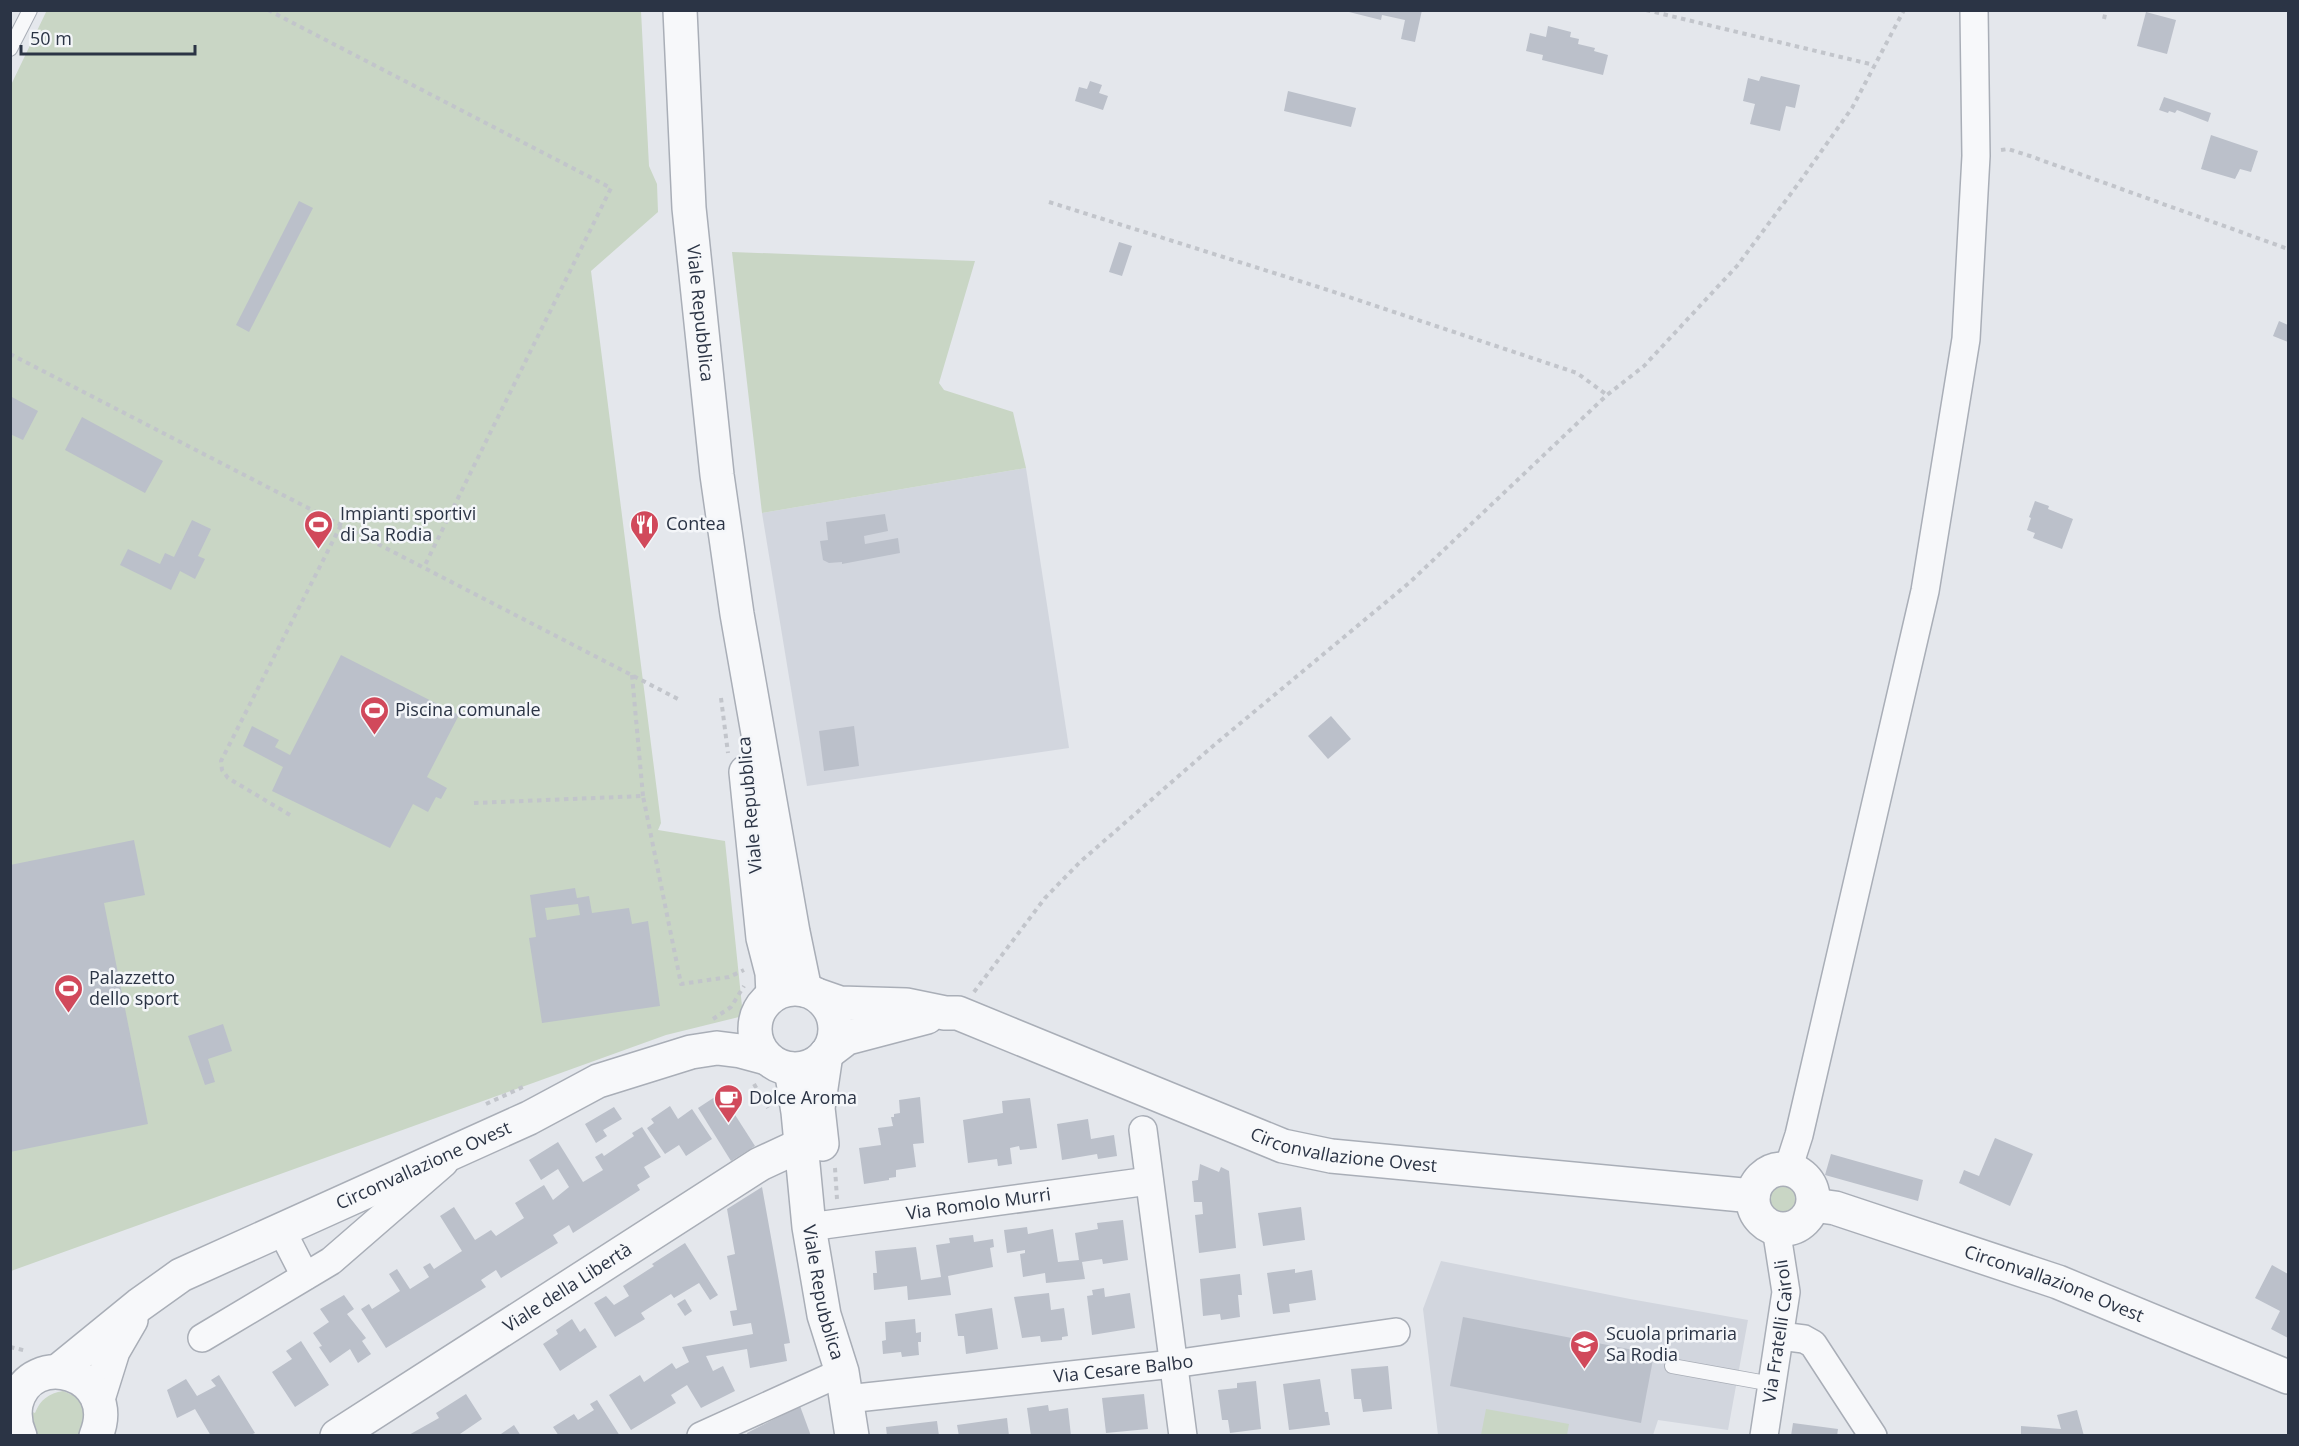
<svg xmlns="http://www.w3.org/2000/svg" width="2299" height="1446" font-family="'Open Sans',sans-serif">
	<rect width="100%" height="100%" fill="#e4e7ec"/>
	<!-- built -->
	<g fill="#d2d6de">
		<path d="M1026,468L1069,748L807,786L762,513Z"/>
		<path d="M1441,1261L1630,1299L1748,1320L1728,1430L1658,1420L1653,1435H1438L1423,1309Z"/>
	</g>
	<!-- green -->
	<g fill="#c9d6c5">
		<path d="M47,10L641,11L649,166L657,184L658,212L591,271L661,823L658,830L725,841L743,1016L666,1035L11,1271L10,87Z"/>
		<path d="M732,252L975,261L939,383L944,390L1013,412L1026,468L762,513Z"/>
		<circle cx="1783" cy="1203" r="20"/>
		<path d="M63,1391L82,1399L92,1435H11L10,1403L35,1413C40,1400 49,1393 63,1391Z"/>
		<path d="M1486,1409L1569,1424L1567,1435H1481Z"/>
	</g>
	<!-- building -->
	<g fill="#bbc0ca" fill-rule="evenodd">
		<path d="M1341,10H1422L1415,42L1401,39L1405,20L1382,15L1381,20Z"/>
		<path d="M2146,12L2176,20L2167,54L2137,46Z"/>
		<path d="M1548,26L1571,32L1570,37L1579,39L1578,44L1595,48L1594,51L1608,55L1603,75L1542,60L1543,55L1526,51L1530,33L1546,37Z"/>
		<path d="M1761,76L1800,85L1795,108L1786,106L1780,131L1750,124L1755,104L1743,101L1748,78L1759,81Z"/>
		<path d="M1090,81L1102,85L1099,93L1108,96L1103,110L1075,101L1079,87L1087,89Z"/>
		<path d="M1288,91L1356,108L1351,127L1284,111Z"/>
		<path d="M2164,97L2211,113L2208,122L2177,110L2175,113L2169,111L2168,113L2159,110Z"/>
		<path d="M2211,135L2258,151L2251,172L2240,169L2235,179L2201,169Z"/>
		<path d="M299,201L313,208L249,332L236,325Z"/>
		<path d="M1119,242L1132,246L1122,276L1109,272Z"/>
		<path d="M2279,321L2288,325V342L2273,336Z"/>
		<path d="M10,396L38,411L23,440L10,434Z"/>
		<path d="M82,417L163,461L145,493L65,450Z"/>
		<path d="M2035,501L2049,506L2048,509L2073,519L2062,549L2033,538L2035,533L2027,530L2031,518L2029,517Z"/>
		<path d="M885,514L888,531L864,536L865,544L898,538L900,553L842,564V562L829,563L823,560L820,541L828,540L826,522Z"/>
		<path d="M192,520L211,529L198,556L205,559L195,579L180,571L171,590L120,565L128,549L160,564L165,553L174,557Z"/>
		<path d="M341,655L459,715L427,777L447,788L441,799L436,797L428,812L413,804L390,848L272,791L283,767L243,746L252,726L279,740L275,747L290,755Z"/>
		<path d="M1331,716L1351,739L1328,759L1308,736Z"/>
		<path d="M854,726L859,766L824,771L819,731Z"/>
		<path d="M134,840L145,895L104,903L148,1124L10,1152V865Z"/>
		<path d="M575,888L577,898L589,896L592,913L629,908L632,924L648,921L660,1006L542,1023L529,938L536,937L530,895ZM578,904L580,915L547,920L545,908Z"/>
		<path d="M223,1024L232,1051L208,1059L215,1082L205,1085L188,1036Z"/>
		<path d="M721,1093L755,1146L731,1161L698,1108Z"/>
		<path d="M920,1097L924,1143L913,1144L916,1167L896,1170V1177L889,1178V1180L864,1184L859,1148L881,1145L878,1128L893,1126L891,1117H894V1114L900,1113L899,1100Z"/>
		<path d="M1030,1098L1037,1148L1020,1150L1019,1146L1010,1148L1012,1164L998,1166L997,1159L968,1163L963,1120L1003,1113L1002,1101Z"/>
		<path d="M670,1106L678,1119L692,1109L712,1139L686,1156L679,1145L665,1154L647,1128L654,1123L651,1119Z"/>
		<path d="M614,1107L622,1119L603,1130L607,1136L596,1143L585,1124Z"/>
		<path d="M1088,1119L1091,1139L1114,1135L1117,1156L1098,1159L1097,1154L1062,1160L1057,1124Z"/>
		<path d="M642,1127L661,1157L644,1167L650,1177L637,1185L640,1190L573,1233L569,1225L553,1235L558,1243L501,1278L496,1270L481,1280L486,1287L386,1348L361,1309L369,1304L372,1309L400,1291L389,1274L397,1269L410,1289L429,1277L423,1267L430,1263L434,1269L462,1251L440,1216L454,1207L475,1240L491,1230L496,1236L524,1218L515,1203L544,1185L553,1200L569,1187L558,1169L541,1180L529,1160L558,1142L583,1182L603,1170L595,1157L602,1153L604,1156L634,1136L632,1133Z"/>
		<path d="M1995,1138L2033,1154L2010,1206L1959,1183L1964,1170L1979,1176Z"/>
		<path d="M1831,1154L1923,1180L1918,1201L1825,1175Z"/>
		<path d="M1200,1164L1219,1172L1221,1167L1229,1171L1236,1248L1199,1253L1195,1215L1203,1214L1202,1202H1194L1192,1181L1198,1180Z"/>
		<path d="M762,1187L790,1343L784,1344L787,1361L750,1368L747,1349L706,1356L713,1371L723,1366L735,1391L701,1408L687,1385L671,1395L676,1403L631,1430L609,1395L640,1375L644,1382L672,1363L676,1369L689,1362L682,1347L753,1334L751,1323L733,1326L730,1311L737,1310L727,1256L735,1254L727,1209Z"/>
		<path d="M1301,1207L1305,1240L1263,1246L1258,1213Z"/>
		<path d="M1123,1220L1128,1260L1103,1264L1102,1259L1082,1262L1085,1279L1046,1283L1045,1273L1023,1277L1020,1254L1025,1253V1250L1007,1253L1004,1230L1027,1227L1028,1234L1053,1229L1058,1262L1079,1260L1075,1233L1098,1229L1097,1223Z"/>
		<path d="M973,1235L974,1242L993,1239L994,1247L990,1248L993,1267L948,1276L951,1295L908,1300L907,1286L874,1290L873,1273H877L875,1251L916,1247L921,1280L941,1277L936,1245L950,1243L949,1238Z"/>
		<path d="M685,1243L718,1295L710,1300L699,1283L674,1298L671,1294L641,1313L645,1319L615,1337L594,1303L606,1296L614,1305L629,1296L623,1286L654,1266L652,1264Z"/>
		<path d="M2272,1265L2288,1274V1338L2271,1329L2280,1311L2255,1298Z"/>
		<path d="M1295,1269V1273L1312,1270L1316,1300L1289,1304L1290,1312L1273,1314L1267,1273Z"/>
		<path d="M1240,1274L1242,1295H1238L1240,1317L1221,1320L1220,1314L1203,1316L1200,1279Z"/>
		<path d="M1104,1288L1105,1297L1130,1293L1135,1328L1092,1335L1087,1296L1093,1295L1092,1290Z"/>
		<path d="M1049,1293L1051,1310L1064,1308L1068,1336L1062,1337V1340L1041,1342L1040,1336L1022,1338L1014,1297Z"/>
		<path d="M344,1295L354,1309L347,1314L366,1338L362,1341L371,1354L358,1363L350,1349L330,1363L319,1347L322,1346L313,1333L329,1322L320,1309Z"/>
		<path d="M685,1299L692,1311L685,1316L677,1304Z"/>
		<path d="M992,1308L998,1349L966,1354L964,1336H958L955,1314Z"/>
		<path d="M1463,1317L1654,1354L1641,1423L1450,1386Z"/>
		<path d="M572,1319L580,1332L585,1328L597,1347L560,1371L543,1344L558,1334L556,1330Z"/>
		<path d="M915,1319L916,1333L921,1332V1342H918L919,1355L902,1357L901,1352L883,1354L882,1341L886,1340L885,1322Z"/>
		<path d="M301,1341L329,1385L295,1407L272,1372L292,1359L286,1351Z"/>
		<path d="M1388,1366L1392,1409L1363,1412L1361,1399H1354L1351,1369Z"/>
		<path d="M219,1375L255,1433L248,1436H211L195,1409L177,1418L167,1390L186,1379L197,1396L216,1386L211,1380Z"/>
		<path d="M1320,1379L1325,1412H1328L1330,1425L1289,1430L1283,1384Z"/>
		<path d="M1256,1381L1261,1429L1230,1433L1228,1420H1222L1218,1390L1237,1388V1383Z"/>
		<path d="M466,1394L482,1419L457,1436H407L439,1418L436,1413Z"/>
		<path d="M1144,1394L1148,1429L1106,1433L1102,1398Z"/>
		<path d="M597,1400L620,1436H559L553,1427L574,1414L578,1420L594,1410L590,1404Z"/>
		<path d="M1048,1405L1049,1411L1068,1408L1071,1436H1031L1027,1408Z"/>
		<path d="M800,1406L811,1436H748L747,1433Z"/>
		<path d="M2077,1410L2084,1436H2021V1426L2061,1429L2057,1415Z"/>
		<path d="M1007,1418L1009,1436H959L957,1425Z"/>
		<path d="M937,1421L939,1436H887L886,1427Z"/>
		<path d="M1793,1423L1838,1429L1837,1436H1791Z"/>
		<path d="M514,1425L521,1436H498Z"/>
	</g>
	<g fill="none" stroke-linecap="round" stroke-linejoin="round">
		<defs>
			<g id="service">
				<path d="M10,49L30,10"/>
				<path d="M1672,1366L1772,1384"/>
			</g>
			<g id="minor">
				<path d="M1143,1130L1183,1436"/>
				<path d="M1788,1169L1799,1135L1925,591L1966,339L1976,156L1974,10"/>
				<path id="s1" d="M809,1227L1149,1181"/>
				<path d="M281,1229L305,1276"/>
				<path d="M1780,1336L1804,1339L1813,1344L1873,1436"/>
				<path d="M202,1338L331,1261L444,1163"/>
				<path id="s2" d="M847,1399L1173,1364L1396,1332"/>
				<path d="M701,1436L842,1372"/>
				<path id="s3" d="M1764,1436L1786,1292L1776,1228"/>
			</g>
			<g id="tertiary">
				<path id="s4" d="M680,10L689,208L717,475L737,614L793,932L805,990"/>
				<path d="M746,772L763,938L772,973L773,995"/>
				<circle cx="795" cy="1029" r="40"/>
				<path id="s5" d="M817,995L840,1003L906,1005L945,1013H958L1283,1146L1331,1156L1753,1196"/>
				<path d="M826,1054L847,1038L927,1017"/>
				<path id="s6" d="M791,1069L798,1112L809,1227L824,1315L842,1372L852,1436"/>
				<path d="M822,1144L818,1108L826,1054"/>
				<circle cx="1783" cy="1199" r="30"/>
				<path id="s7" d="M1813,1205L1835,1208L2058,1282L2288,1377"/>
				<path id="s8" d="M58,1371L139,1305L181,1275L529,1118L598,1081L691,1052L717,1048L741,1051L767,1058"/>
				<path d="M98,1399L113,1351L131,1320"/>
				<path d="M20,1436C15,1425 14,1415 16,1404C30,1346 122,1373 96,1436"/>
				<path id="s9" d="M337,1436L760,1164L801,1145"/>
			</g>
		</defs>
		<!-- service casing -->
		<use href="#service" stroke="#a9aeb7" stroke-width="16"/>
		<!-- minor casing -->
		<use href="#minor" stroke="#a9aeb7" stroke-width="30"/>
		<!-- tertiary casing -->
		<use href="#tertiary" stroke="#a9aeb7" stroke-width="36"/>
		<!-- path -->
		<g stroke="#c2c5cb" stroke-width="4" stroke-dasharray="4.5 4.5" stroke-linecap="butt">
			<path d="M268,10L611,188L424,567"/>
			<path d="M1646,10L1874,65"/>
			<path d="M2104,19L2106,10"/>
			<path d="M2001,150L2008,149L2030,156L2288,249"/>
			<path d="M1049,202L1328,290L1577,373L1607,395"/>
			<path d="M10,354L678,699"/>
			<path d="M632,675L643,796"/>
			<path d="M721,698L728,753"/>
			<path d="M474,803L643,796L681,984L729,977L744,970"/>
			<path d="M290,815L228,778L222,770L221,761L341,525"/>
			<path d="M974,992L1045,898L1080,862L1213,746L1409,583L1607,395L1644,366L1737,266L1801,180L1852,108L1904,10"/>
			<path d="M713,1019L731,1007L744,986"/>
			<path d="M754,1084L768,1108"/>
			<path d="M486,1104L525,1086"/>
			<path d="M835,1168L837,1199"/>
			<path d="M10,1347L27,1351"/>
		</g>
		<!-- service -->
		<use href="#service" stroke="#f7f8fa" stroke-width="14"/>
		<!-- minor -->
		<use href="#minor" stroke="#f7f8fa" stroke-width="27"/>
		<!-- tertiary -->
		<use href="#tertiary" stroke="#f7f8fa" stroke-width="33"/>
	</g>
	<!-- icons -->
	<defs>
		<symbol id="stadium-pin" viewBox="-11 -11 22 30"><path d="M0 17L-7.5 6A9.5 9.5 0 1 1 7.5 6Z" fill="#d1495b" stroke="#f4f6f9"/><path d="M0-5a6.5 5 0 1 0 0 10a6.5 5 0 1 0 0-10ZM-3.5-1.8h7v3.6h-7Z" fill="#fff"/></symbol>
		<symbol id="restaurant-pin" viewBox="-11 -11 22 30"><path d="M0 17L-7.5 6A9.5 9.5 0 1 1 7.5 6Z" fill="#d1495b" stroke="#f4f6f9"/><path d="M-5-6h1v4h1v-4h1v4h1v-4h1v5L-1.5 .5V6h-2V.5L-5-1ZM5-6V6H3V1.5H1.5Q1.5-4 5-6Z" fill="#fff"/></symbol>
		<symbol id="cafe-pin" viewBox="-11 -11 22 30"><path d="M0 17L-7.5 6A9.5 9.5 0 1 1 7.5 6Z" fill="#d1495b" stroke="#f4f6f9"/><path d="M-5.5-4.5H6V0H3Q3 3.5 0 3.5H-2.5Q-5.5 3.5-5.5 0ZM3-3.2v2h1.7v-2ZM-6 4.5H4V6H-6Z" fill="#fff"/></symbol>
		<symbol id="school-pin" viewBox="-11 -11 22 30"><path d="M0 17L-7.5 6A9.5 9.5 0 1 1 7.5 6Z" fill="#d1495b" stroke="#f4f6f9"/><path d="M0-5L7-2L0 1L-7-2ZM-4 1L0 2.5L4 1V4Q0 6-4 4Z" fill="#fff"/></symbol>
	</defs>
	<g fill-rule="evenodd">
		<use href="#stadium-pin" x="302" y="508" width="33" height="45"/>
		<use href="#restaurant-pin" x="628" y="508" width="33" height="45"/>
		<use href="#stadium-pin" x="358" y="694" width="33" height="45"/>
		<use href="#stadium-pin" x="52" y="972" width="33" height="45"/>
		<use href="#cafe-pin" x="712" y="1082" width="33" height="45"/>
		<use href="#school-pin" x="1568" y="1328" width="33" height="45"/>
	</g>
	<g text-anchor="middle" stroke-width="5" stroke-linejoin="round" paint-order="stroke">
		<!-- street labels -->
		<g font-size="18" fill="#2b3445" stroke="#f4f6f9">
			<text dy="6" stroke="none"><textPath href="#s4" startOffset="304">Viale Repubblica</textPath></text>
			<text transform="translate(750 805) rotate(-95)" y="6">Viale Repubblica</text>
			<text dy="6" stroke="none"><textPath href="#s5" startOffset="555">Circonvallazione Ovest</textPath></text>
			<text dy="6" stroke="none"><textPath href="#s8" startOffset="422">Circonvallazione Ovest</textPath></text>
			<text dy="6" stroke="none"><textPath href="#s1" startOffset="171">Via Romolo Murri</textPath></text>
			<text dy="6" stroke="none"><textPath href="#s7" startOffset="254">Circonvallazione Ovest</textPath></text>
			<text dy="6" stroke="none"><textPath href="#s9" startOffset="274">Viale della Libertà</textPath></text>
			<text dy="6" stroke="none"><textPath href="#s6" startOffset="226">Viale Repubblica</textPath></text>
			<text dy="6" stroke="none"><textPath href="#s3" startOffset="106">Via Fratelli Cairoli</textPath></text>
			<text dy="6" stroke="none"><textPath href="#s2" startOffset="278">Via Cesare Balbo</textPath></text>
		</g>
		<!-- poi labels -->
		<g font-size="18" fill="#2b3445" stroke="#f4f6f9" text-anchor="start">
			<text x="340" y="520">Impianti sportivi<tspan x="340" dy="21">di Sa Rodia</tspan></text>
			<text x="666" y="530">Contea</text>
			<text x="395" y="716">Piscina comunale</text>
			<text x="89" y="984">Palazzetto<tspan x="89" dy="21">dello sport</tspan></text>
			<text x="749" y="1104">Dolce Aroma</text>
			<text x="1606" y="1340">Scuola primaria<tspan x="1606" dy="21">Sa Rodia</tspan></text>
		</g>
	</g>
	<!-- border -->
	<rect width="2299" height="1446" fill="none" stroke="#2b3445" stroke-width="24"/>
	<!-- scale -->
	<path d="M21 45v9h174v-9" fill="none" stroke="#2b3445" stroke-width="3"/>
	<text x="30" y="45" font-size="18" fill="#2b3445" stroke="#f4f6f9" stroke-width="4.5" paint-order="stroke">50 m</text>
</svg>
